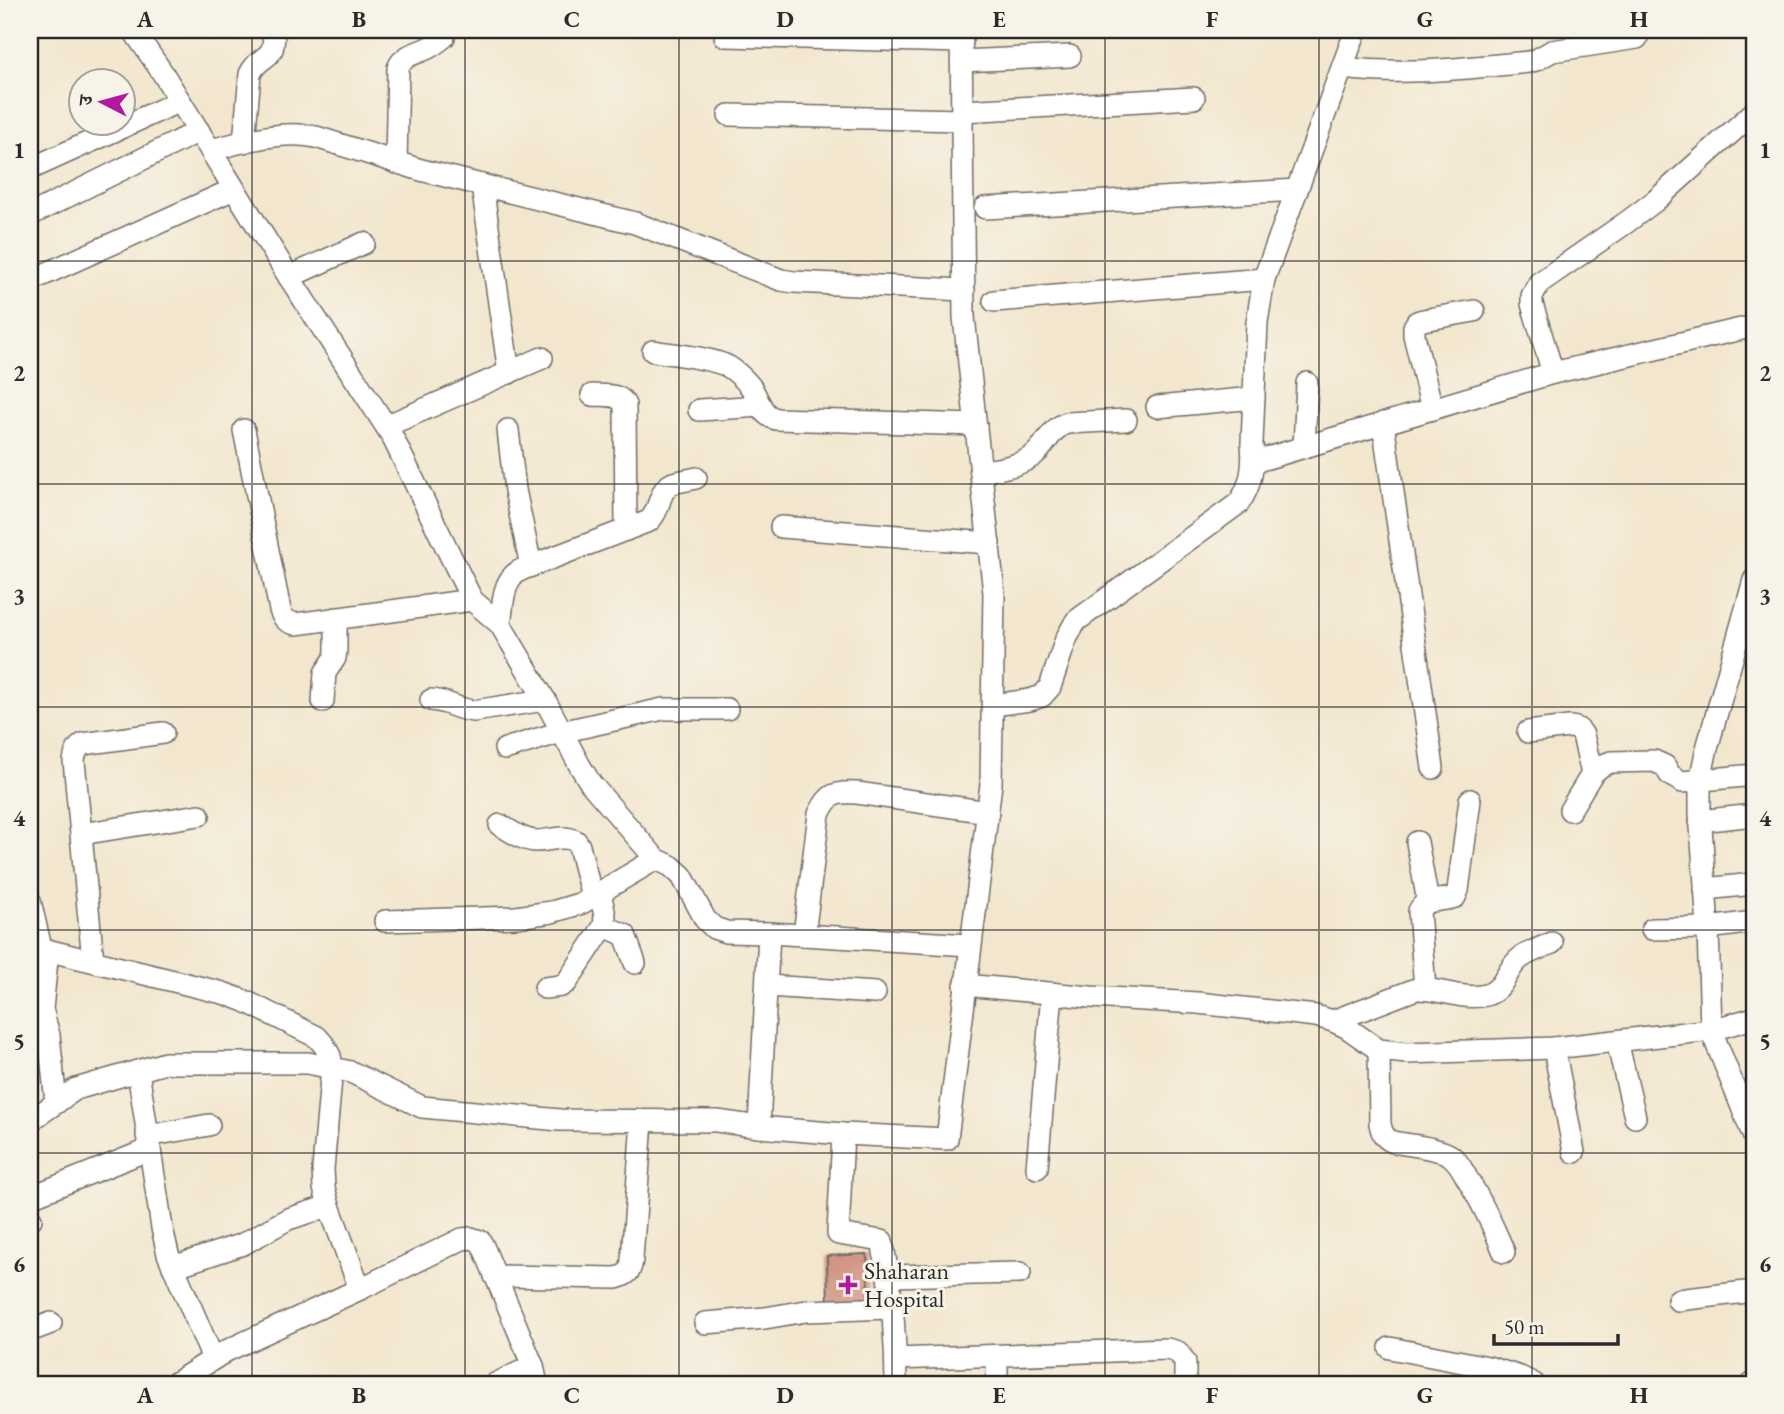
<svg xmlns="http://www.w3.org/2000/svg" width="1784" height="1414" font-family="'EB Garamond','Noto Serif Devanagari',serif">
	<rect width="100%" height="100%" fill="#f7f3e8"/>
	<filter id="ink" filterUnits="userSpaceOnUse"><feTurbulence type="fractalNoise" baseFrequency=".0143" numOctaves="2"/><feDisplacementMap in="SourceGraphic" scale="14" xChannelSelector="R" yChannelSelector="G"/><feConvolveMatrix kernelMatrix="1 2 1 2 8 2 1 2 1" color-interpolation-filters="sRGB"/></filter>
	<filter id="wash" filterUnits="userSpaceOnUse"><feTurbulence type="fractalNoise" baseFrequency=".00686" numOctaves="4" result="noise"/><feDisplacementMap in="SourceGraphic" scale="28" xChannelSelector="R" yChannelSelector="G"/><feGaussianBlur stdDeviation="1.57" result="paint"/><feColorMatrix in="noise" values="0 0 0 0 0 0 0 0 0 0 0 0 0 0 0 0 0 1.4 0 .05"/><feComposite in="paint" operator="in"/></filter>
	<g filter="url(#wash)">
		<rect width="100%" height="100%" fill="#f3e6ce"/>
		<g id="blocks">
			<!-- building -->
			<path fill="#d29586" d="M867,1254L869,1304L828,1305L827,1256Z"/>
		</g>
	</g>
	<g filter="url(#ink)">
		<use href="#blocks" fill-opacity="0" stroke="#716c64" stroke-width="2"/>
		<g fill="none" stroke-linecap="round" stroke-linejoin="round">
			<defs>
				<g id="minor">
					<path d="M133,30L162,72L289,277L391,434L472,600L500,624L545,700L580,766L591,784L656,859L671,866L682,876L705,919L714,928L726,932L769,933L970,945"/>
					<path d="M725,36L962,42"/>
					<path d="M962,61L1070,56"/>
					<path d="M1343,68C1407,76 1465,68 1529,62L1536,60L1552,51L1637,38"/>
					<path d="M962,111L1194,98"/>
					<path d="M729,115L962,120"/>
					<path d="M244,142L250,74C260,52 277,63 273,30"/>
					<path d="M211,150C246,141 280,130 316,137L421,170L635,223L781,280L794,282L964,290"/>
					<path d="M396,163L398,68C404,54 416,54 428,48C434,45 439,41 444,37"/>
					<path d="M30,169L180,101"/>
					<path d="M482,185L509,373"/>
					<path d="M985,208L1297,190"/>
					<path d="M30,215L199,131"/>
					<path d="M289,277L364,243"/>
					<path d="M34,279L234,189"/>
					<path d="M994,301L1264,279"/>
					<path d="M653,351C671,354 714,358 729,367C737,372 744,379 750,386C759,398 760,415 776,419L976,425"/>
					<path d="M1553,373L1532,304V296L1539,283L1627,222L1655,201L1754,112"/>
					<path d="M592,395C604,396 620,393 625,405L626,530"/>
					<path d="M1157,407L1254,398"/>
					<path d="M1432,409L1414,335V327L1417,322L1423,320L1474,311"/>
					<path d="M699,410L761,406"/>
					<path d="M1383,423L1433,768"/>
					<path d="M386,426L542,358"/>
					<path d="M244,430L280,610C283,619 287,622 296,624L472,600"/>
					<path d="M508,430L515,490L531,566"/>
					<path d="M1304,447L1307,383"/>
					<path d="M1254,462L1553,373L1754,326"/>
					<path d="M981,472C999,468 1020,467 1035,454C1047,444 1051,428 1067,423L1126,420"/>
					<path d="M781,527L989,543"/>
					<path d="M1754,580L1706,752L1700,781V812L1708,928L1711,1030L1754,1018"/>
					<path d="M500,624C503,608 502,585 515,574C519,570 526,568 531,566L649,521C662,509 657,490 673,483C680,481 689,480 696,478"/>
					<path d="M431,700C449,701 457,710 474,711L545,700"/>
					<path d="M323,701L325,673L335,658L336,650V618"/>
					<path d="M993,705L1030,700L1042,696L1050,687L1066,639L1076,621L1239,503C1252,484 1254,466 1252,443L1257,322L1264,279L1356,30"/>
					<path d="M1528,732L1569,727C1577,727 1579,729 1583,735L1592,774"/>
					<path d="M505,749L561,732L663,709H727"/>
					<path d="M1570,810L1592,774L1601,766L1611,762L1654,761L1665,766L1670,775L1682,782L1754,775"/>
					<path d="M1700,821L1754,815"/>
					<path d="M500,825C511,831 523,841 537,841C550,841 563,834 576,841L579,846L592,897"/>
					<path d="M81,834L199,815"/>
					<path d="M1417,842L1428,902"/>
					<path d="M1705,889L1754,884"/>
					<path d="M30,901L41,948"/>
					<path d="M385,921L516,917L552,912L582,903L656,859"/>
					<path d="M604,926L625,935L635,963"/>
					<path d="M1652,929L1708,928L1754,922"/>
					<path d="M804,935L819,814C829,793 835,792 857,793L988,812"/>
					<path d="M30,946L223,993L245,1001L317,1037L324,1045L330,1056L332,1067L323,1169L324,1188L329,1206L360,1289"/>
					<path d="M48,950L42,1009L49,1035L56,1103"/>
					<path d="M93,961L74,761C75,753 77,748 83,744L163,733"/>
					<path d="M965,985L1090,997L1198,1003L1316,1016L1333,1021L1346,1027L1379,1050L1407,1053L1554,1048L1711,1030L1754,1137"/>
					<path d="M767,986L875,993"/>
					<path d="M545,988L561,986L567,982L604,926L605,916L600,892"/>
					<path d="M1425,989L1419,911C1425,897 1442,902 1455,897L1458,890L1470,800"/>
					<path d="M1333,1021L1416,989C1439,988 1464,1001 1486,995C1504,990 1506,971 1518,960C1527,952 1541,948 1552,943"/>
					<path d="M1617,1041L1635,1117"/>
					<path d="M1554,1048L1574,1152"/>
					<path d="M1379,1050L1380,1124C1382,1133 1384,1138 1393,1142C1407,1145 1441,1148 1451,1156C1459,1162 1463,1171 1467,1178C1482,1202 1493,1226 1504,1252"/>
					<path d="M138,1071L162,1228L168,1254L213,1359"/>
					<path d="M30,1121L76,1089L165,1063H308L351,1072L422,1107L560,1120L717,1121L759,1127L843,1134L947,1139L991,784L994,593L964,317L961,30"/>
					<path d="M759,1127L769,933"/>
					<path d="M843,1134L838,1234L882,1241C891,1286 896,1337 896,1384"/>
					<path d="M147,1136L209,1125"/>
					<path d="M1037,1168L1052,993"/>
					<path d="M38,1194L150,1149"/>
					<path d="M30,1220L31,1219"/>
					<path d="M173,1267L243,1244L288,1219L329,1206"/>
					<path d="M495,1276L616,1278C628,1275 631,1271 632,1259L642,1121"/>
					<path d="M889,1276L1020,1273"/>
					<path d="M1678,1300L1754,1291"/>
					<path d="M705,1323L765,1318L806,1311L891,1308"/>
					<path d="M30,1331L51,1323"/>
					<path d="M1390,1348L1488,1367L1520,1377L1534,1384"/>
					<path d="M896,1359L1167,1349L1178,1352L1185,1362V1384"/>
					<path d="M174,1384L226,1351L360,1289L462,1239L471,1238L480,1241L483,1246L533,1366L537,1384"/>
					<path d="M495,1384L533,1366"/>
					<path d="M997,1384V1356"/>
					<path d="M1752,1384H1754"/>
				</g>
			</defs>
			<!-- minor casing -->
			<use href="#minor" stroke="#716c64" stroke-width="24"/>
			<!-- minor -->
			<use href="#minor" stroke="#fff" stroke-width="21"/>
		</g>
	</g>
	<!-- grid -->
	<path fill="none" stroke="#2b2b2b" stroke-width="2" stroke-opacity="0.55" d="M252,30V1384M465,30V1384M679,30V1384M892,30V1384M1105,30V1384M1319,30V1384M1532,30V1384M30,261H1754M30,484H1754M30,707H1754M30,930H1754M30,1153H1754"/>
	<!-- markers -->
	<path fill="#b5179e" stroke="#f7f3e8" stroke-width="2.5" d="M844.5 1274.5h7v7h7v7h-7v7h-7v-7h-7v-7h7z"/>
	<g text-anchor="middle" stroke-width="6" stroke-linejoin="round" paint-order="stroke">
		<!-- poi labels -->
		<g font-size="24" fill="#2b2b2b" stroke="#f7f3e8" text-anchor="start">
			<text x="864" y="1279">Shaharan<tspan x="864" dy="28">Hospital</tspan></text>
		</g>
	</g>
	<!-- margin -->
	<rect width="1784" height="1414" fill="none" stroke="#f7f3e8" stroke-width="77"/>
	<!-- north arrow -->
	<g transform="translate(102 102) rotate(276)"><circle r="33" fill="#f7f3e8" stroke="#a5a39c" stroke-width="2"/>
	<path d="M0-5L12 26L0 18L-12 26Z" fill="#b5179e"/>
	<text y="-10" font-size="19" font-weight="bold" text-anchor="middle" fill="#2b2b2b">उ</text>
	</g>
	<!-- scale -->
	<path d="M1494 1334v10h124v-10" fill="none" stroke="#2b2b2b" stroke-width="3.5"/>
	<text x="1504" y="1334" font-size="21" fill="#2b2b2b" stroke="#f7f3e8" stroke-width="5" paint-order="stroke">50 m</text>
	<rect x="38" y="38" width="1708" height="1338" fill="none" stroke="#2b2b2b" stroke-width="2.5"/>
	<g font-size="23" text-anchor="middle" font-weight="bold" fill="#2b2b2b">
		<text x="145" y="27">A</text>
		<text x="359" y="27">B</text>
		<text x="572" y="27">C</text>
		<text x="785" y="27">D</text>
		<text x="999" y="27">E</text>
		<text x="1212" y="27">F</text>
		<text x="1425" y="27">G</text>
		<text x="1639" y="27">H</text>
		<text x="19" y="158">1</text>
		<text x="1765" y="158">1</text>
		<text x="19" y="381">2</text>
		<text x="1765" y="381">2</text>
		<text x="19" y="604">3</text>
		<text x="1765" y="604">3</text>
		<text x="19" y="826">4</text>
		<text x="1765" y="826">4</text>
		<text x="19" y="1049">5</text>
		<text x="1765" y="1049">5</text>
		<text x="19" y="1272">6</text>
		<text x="1765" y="1272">6</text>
		<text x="145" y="1403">A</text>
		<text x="359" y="1403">B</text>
		<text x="572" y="1403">C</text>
		<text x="785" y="1403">D</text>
		<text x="999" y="1403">E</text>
		<text x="1212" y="1403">F</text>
		<text x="1425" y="1403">G</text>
		<text x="1639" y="1403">H</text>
	</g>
</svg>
